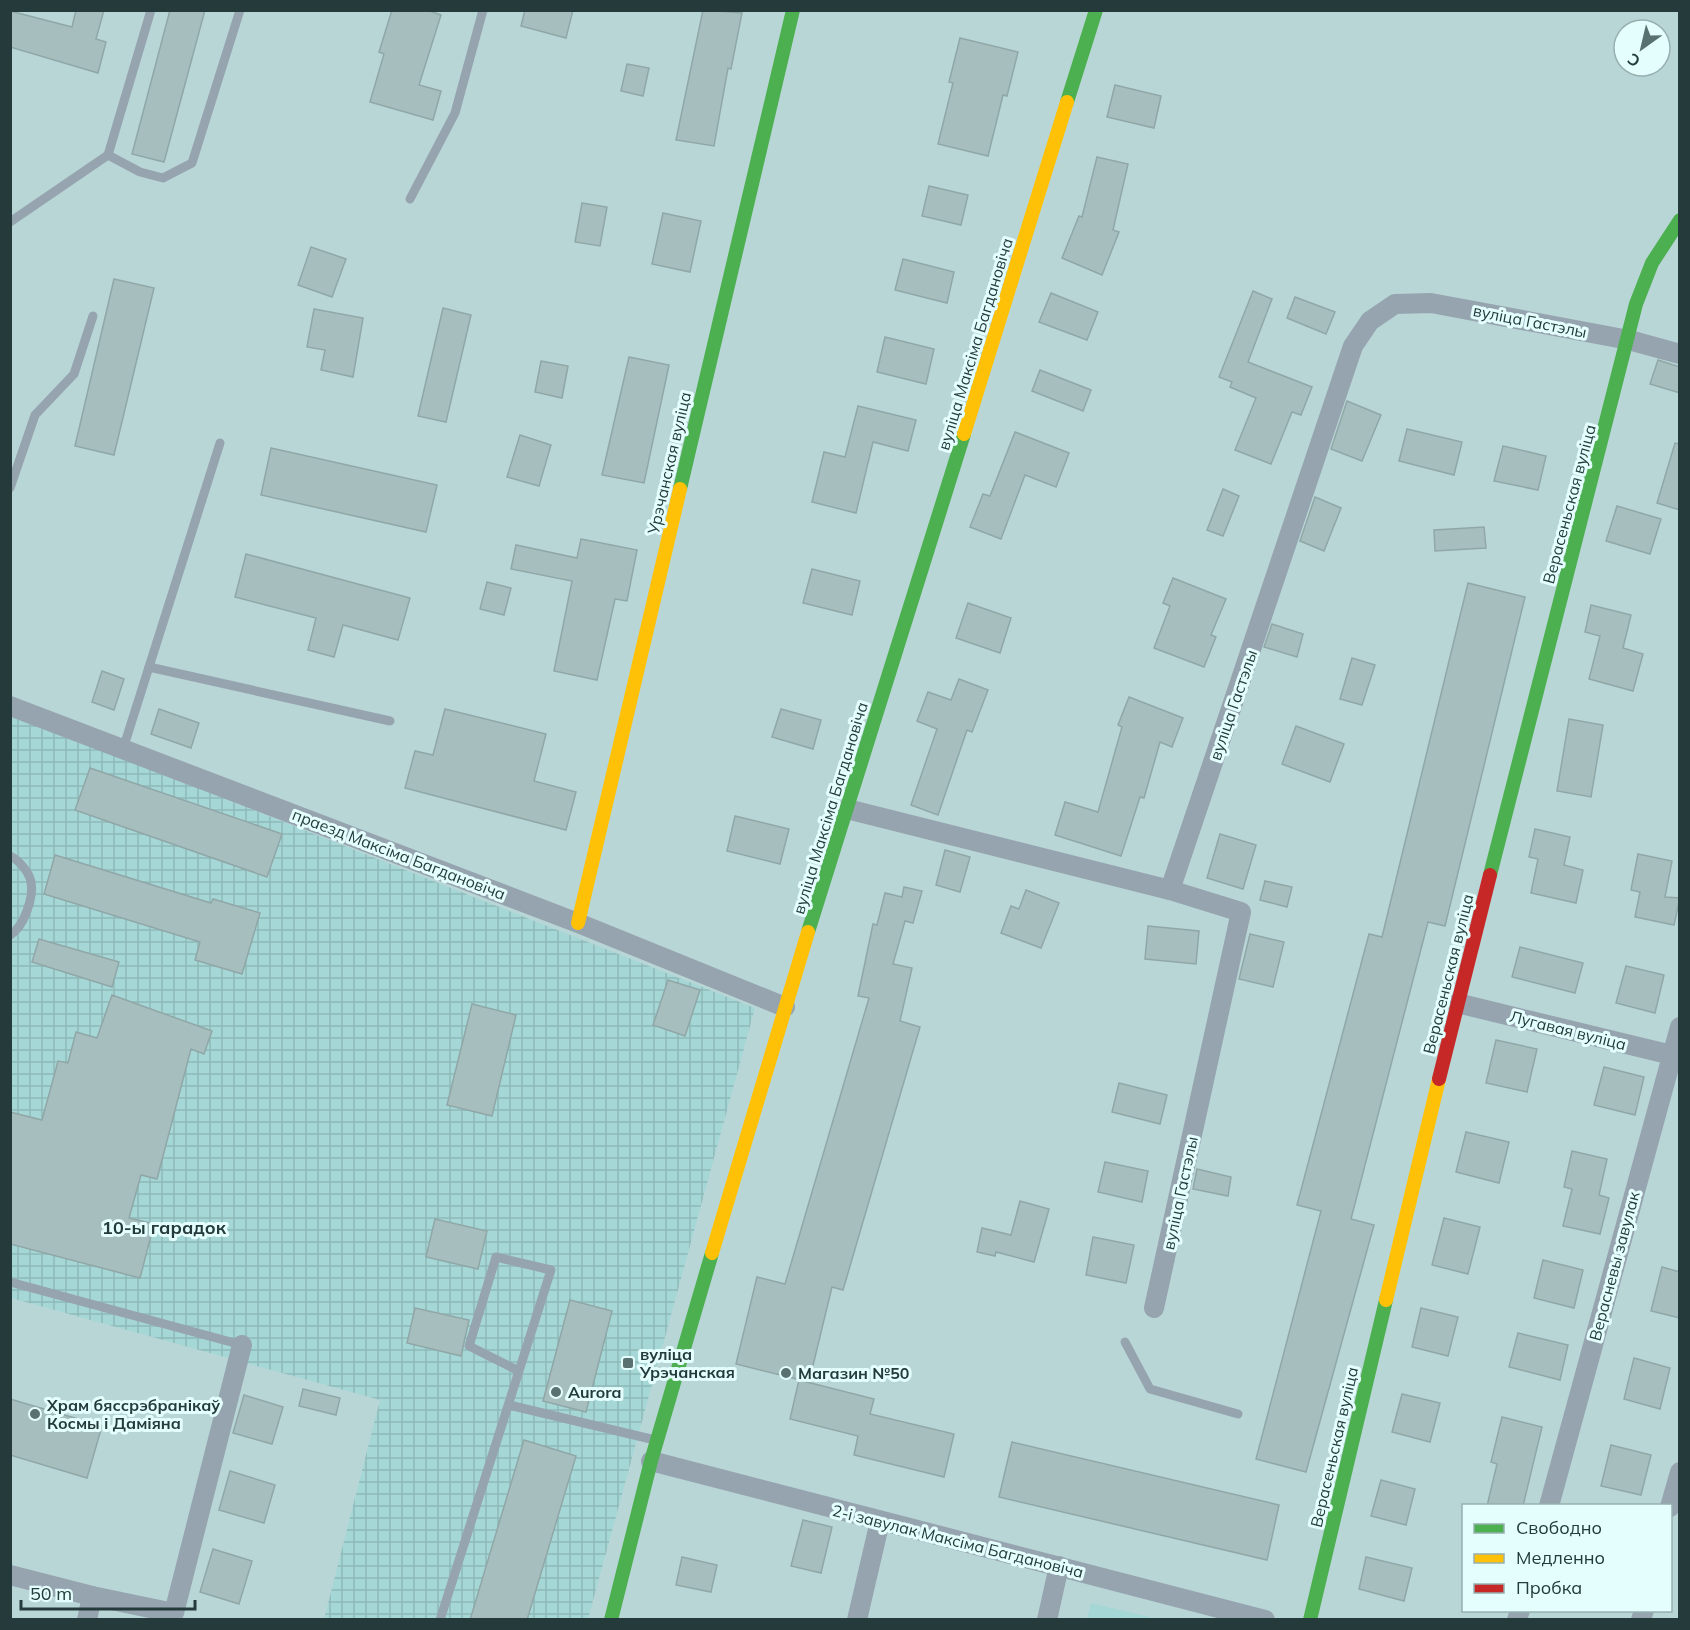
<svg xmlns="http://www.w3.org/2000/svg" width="1690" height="1630" font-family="Mulish,sans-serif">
	<defs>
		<pattern id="industrial-grid" width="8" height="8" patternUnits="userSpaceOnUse" patternTransform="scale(1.5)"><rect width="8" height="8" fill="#a6d7d7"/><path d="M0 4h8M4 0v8" fill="none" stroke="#8fb9b9"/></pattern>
	</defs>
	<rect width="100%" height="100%" fill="#b9d6d6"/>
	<!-- built -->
	<path fill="#a6d7d7" d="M1091,1603L1158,1619H1087Z"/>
	<!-- industrial -->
	<path fill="url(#industrial-grid)" d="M10,714L755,1008L588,1619H324L380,1400L11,1298Z"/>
	<!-- building -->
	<g fill="#a7bebe" stroke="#90a7a7" stroke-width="1.5">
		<path d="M76,10H104L96,39L106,42L98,73L10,47V11L72,27Z"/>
		<path d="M170,10H205L164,162L132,154Z"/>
		<path d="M392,10H427L441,15L419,85L441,91L433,120L370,102L384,54L379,52Z"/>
		<path d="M525,10H573L566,38L521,26Z"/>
		<path d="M703,10L742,13L731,69L728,68L714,146L676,140Z"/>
		<path d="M960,38L1018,52L1007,96L1003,95L988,156L938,144L953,83L949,82Z"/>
		<path d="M627,64L649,68L643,96L621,91Z"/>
		<path d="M1115,85L1161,96L1154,128L1107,117Z"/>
		<path d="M1097,157L1128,164L1113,230L1119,232L1102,275L1062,258L1079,216L1082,217Z"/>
		<path d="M929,186L968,195L961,225L922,216Z"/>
		<path d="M582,203L607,207L600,246L575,242Z"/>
		<path d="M663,213L701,221L690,272L652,264Z"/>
		<path d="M311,247L346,259L332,297L298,285Z"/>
		<path d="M903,259L954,272L947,303L895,290Z"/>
		<path d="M114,279L154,288L114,455L75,446Z"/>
		<path d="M1253,291L1272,299L1248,362L1312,387L1301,415L1292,412L1271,464L1235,450L1256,398L1230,387L1232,382L1219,377Z"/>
		<path d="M1051,293L1098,312L1087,340L1039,322Z"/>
		<path d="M1295,297L1335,312L1326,334L1287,318Z"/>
		<path d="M443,308L471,315L446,422L418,416Z"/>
		<path d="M314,309L363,318L353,377L321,370L325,350L307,347Z"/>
		<path d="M885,337L934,349L926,384L877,372Z"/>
		<path d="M629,357L669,365L644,483L602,475Z"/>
		<path d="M1658,360L1680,367V393L1650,384Z"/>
		<path d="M541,361L568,366L562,398L535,392Z"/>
		<path d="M1040,370L1091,390L1083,411L1032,391Z"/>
		<path d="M1347,401L1381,415L1362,461L1331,449Z"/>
		<path d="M858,406L916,420L908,451L873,442L856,513L812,502L824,452L845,457Z"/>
		<path d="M1407,429L1462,442L1454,475L1399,461Z"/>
		<path d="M1015,432L1069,453L1056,487L1025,475L1001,539L970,527L983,494L990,496Z"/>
		<path d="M520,435L551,445L539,486L507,477Z"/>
		<path d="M1675,443L1680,444V510L1657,503Z"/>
		<path d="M1503,446L1546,456L1538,490L1494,481Z"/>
		<path d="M271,448L437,485L426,532L261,495Z"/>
		<path d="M1223,489L1239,496L1223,536L1207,530Z"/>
		<path d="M1315,497L1341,508L1324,551L1300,541Z"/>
		<path d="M1617,506L1661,519L1650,554L1606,541Z"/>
		<path d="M1484,527L1486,548L1435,551L1434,530Z"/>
		<path d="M581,539L637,550L627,601L615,599L597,680L554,671L572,581L511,569L516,545L577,558Z"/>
		<path d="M246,554L410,598L398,640L343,625L334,657L308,650L316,618L235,597Z"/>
		<path d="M812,569L860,581L852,615L803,603Z"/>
		<path d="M1173,578L1226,599L1211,635L1216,637L1204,667L1154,648L1170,606L1163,603Z"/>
		<path d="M487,582L511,588L504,615L480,609Z"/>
		<path d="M1468,583L1525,597L1445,926L1428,922L1351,1219L1374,1225L1306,1472L1256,1459L1321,1211L1297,1205L1369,934L1382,937Z"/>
		<path d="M968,603L1011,618L1000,653L956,638Z"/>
		<path d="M1591,605L1631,615L1623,648L1643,654L1633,691L1589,679L1600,636L1585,632Z"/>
		<path d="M1272,624L1303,634L1297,657L1264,647Z"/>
		<path d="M1352,658L1375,665L1362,705L1340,699Z"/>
		<path d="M102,671L124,679L114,710L92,702Z"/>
		<path d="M959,679L988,690L972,732L967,730L938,815L911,805L937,729L917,721L928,692L951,700Z"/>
		<path d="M1129,697L1183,718L1172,747L1160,742L1144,798L1140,797L1121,856L1055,835L1065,802L1098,812L1122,727L1118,725Z"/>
		<path d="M159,709L199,723L191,748L151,734Z"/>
		<path d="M445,709L546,734L534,781L576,792L566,830L405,788L415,751L433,755Z"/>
		<path d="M781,709L821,720L813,749L772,737Z"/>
		<path d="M1569,719L1603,725L1591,797L1557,791Z"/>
		<path d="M1296,726L1344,744L1330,782L1282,764Z"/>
		<path d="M90,768L282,834L267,877L75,810Z"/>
		<path d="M735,816L789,829L780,864L727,851Z"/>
		<path d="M1535,829L1570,837L1564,865L1583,870L1576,903L1531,893L1538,859L1529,857Z"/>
		<path d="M1220,834L1256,845L1243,889L1207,878Z"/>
		<path d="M945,850L970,857L960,892L936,885Z"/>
		<path d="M1638,854L1672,861L1665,897L1680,898L1674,925L1635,917L1640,892L1631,890Z"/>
		<path d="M55,855L211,903L213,899L260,913L242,974L195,960L200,942L44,894Z"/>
		<path d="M1265,881L1292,887L1287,907L1260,900Z"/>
		<path d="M904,887L922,891L913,923L905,921L893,964L912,968L900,1021L920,1027L843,1290L832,1287L809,1382L736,1364L757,1277L785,1284L869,998L858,996L873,924L877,925L885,893L902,897Z"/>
		<path d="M1026,890L1059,903L1041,948L1001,933L1011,906L1019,909Z"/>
		<path d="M1148,926L1199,931L1196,964L1145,959Z"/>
		<path d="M1250,934L1284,942L1273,987L1239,979Z"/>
		<path d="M39,939L119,962L112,987L32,962Z"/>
		<path d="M1520,947L1583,963L1575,993L1512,977Z"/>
		<path d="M1626,966L1664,975L1655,1013L1616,1003Z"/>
		<path d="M668,980L700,990L685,1036L653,1025Z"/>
		<path d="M112,995L212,1031L204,1054L191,1049L157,1179L141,1175L129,1218L154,1224L140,1278L10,1244V1112L42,1120L58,1061L68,1063L76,1032L97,1038Z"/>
		<path d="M472,1004L516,1015L492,1116L447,1105Z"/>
		<path d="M1496,1040L1537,1049L1527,1092L1486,1083Z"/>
		<path d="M1604,1067L1644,1077L1635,1115L1594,1105Z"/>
		<path d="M1119,1083L1167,1095L1160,1124L1112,1112Z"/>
		<path d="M1466,1132L1509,1142L1499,1183L1456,1172Z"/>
		<path d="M1572,1151L1607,1159L1599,1195L1609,1198L1600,1234L1563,1226L1572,1189L1564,1187Z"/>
		<path d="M1105,1162L1148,1171L1142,1202L1098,1192Z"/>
		<path d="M1197,1169L1231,1177L1228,1196L1193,1189Z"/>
		<path d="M1020,1201L1049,1209L1034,1262L996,1252L995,1256L977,1252L982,1228L1011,1235Z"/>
		<path d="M1444,1218L1480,1227L1468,1274L1432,1265Z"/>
		<path d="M435,1219L487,1231L478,1269L426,1257Z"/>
		<path d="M1093,1237L1134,1245L1126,1283L1086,1275Z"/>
		<path d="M1543,1260L1583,1270L1574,1308L1534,1298Z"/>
		<path d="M1662,1267L1680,1272V1318L1651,1311Z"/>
		<path d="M570,1300L612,1311L586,1412L543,1401Z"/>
		<path d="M415,1308L469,1320L461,1356L407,1343Z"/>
		<path d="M1421,1308L1458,1317L1448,1356L1412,1347Z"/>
		<path d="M1518,1333L1568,1345L1560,1380L1509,1367Z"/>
		<path d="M1634,1358L1670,1368L1660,1409L1624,1399Z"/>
		<path d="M799,1380L874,1399L870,1414L954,1434L944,1477L854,1455L858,1436L790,1419Z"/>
		<path d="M303,1389L340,1398L336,1415L299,1406Z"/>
		<path d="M1402,1394L1440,1403L1430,1442L1392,1432Z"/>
		<path d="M244,1395L283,1407L272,1444L233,1433Z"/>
		<path d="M10,1399L102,1426L87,1478L10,1455Z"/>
		<path d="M1502,1417L1542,1427L1523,1506H1487L1497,1464L1491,1462Z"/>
		<path d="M524,1440L576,1456L527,1620H470Z"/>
		<path d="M1012,1442L1279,1505L1267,1560L999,1497Z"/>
		<path d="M1611,1445L1651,1455L1641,1495L1601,1486Z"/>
		<path d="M230,1471L275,1485L264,1523L219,1510Z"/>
		<path d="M1381,1480L1415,1489L1406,1525L1371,1516Z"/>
		<path d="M803,1520L832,1527L821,1573L791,1566Z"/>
		<path d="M213,1549L252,1561L239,1604L200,1592Z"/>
		<path d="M682,1557L717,1565L711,1592L676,1585Z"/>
		<path d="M1366,1557L1412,1568L1404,1601L1359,1589Z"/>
	</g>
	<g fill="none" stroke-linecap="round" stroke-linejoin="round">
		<!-- lane -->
		<g stroke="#96a4b0" stroke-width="9">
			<path d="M108,155L140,172L163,178L192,163L240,10"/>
			<path d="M410,199L455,113L483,10"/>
			<path d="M10,222L108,155L151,10"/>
			<path d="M10,488L35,415L74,374L93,316"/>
			<path d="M149,667L390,721"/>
			<path d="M123,749L220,443"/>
			<path d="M10,856C19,860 29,872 31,882C34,897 24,927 10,935"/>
			<path d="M10,1282L242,1345"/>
			<path d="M1125,1342L1150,1389L1238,1414"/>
			<path d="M509,1405L655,1440"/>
			<path d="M440,1620L551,1270L496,1257L469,1346L519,1371"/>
		</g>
		<!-- street -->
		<g stroke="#96a4b0" stroke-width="20">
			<path d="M10,706L578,923L785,1007"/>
			<path d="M847,809L1170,890L1241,912L1154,1308"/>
			<path d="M1170,890L1353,346L1370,321L1395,304L1431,303L1629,340L1680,354"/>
			<path d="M1457,1003L1680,1057"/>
			<path d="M651,1461L1265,1620"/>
			<path d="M1549,1506L1680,1027"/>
			<path d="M1670,1507L1680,1472"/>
			<path d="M10,1575L92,1596"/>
			<path d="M87,1620L92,1596L174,1613L242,1345"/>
			<path d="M857,1620L880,1521"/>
			<path d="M1047,1620L1059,1566"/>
			<path d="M1517,1620L1520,1610"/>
			<path d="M1641,1620L1644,1610"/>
		</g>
		<!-- fast -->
		<g stroke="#4caf50" stroke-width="14">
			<path d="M1067,102L1096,10"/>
			<path d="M680,489L793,10"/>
			<path d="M1490,875L1636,304L1652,263L1680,220"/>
			<path d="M808,932L964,434"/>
			<path d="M611,1620L651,1461L712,1253"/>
			<path d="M1310,1620L1386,1300"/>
		</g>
		<!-- slow -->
		<g stroke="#ffc107" stroke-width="14">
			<path d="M964,434L1067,102"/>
			<path d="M578,923L680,489"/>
			<path d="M712,1253L808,932"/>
			<path d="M1386,1300L1439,1079"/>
		</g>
		<!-- jam -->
		<path stroke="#c62828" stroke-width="14" d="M1439,1079L1490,875"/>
	</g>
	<!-- markers -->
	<g fill="#597171" stroke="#e3fefd" stroke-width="2">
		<rect x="622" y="1357" width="12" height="12" rx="3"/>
		<circle cx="786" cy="1373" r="6"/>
		<circle cx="556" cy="1392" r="6"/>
		<circle cx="35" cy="1414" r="6"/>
	</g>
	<g text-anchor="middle" stroke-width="6" stroke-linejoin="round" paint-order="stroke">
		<!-- street labels -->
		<g font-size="16" fill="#253b3b" stroke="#e3fefd">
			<text transform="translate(1530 321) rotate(11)" y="6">вуліца Гастэлы</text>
			<text transform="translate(975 344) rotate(-73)" y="6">вуліца Максіма Багдановіча</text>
			<text transform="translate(669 463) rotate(-77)" y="6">Урэчанская вуліца</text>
			<text transform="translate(1569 504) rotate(-75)" y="6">Верасеньская вуліца</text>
			<text transform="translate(1233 705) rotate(-71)" y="6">вуліца Гастэлы</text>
			<text transform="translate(830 808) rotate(-73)" y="6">вуліца Максіма Багдановіча</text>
			<text transform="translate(399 854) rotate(21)" y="6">праезд Максіма Багдановіча</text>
			<text transform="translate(1448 974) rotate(-76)" y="6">Верасеньская вуліца</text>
			<text transform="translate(1568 1030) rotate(14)" y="6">Лугавая вуліца</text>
			<text transform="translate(1180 1193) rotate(-78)" y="6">вуліца Гастэлы</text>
			<text transform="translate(1614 1266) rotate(-75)" y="6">Верасневы завулак</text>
			<text transform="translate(1334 1447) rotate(-77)" y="6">Верасеньская вуліца</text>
			<text transform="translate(958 1541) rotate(14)" y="6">2-і завулак Максіма Багдановіча</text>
		</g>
		<!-- poi labels -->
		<g font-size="16" font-weight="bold" fill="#253b3b" stroke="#e3fefd" text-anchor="start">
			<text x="640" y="1360">вуліца<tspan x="640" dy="18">Урэчанская</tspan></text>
			<text x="798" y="1379">Магазин №50</text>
			<text x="568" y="1398">Aurora</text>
			<text x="47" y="1411">Храм бяссрэбранікаў<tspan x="47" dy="18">Космы і Даміяна</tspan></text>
		</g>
		<!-- neighbourhood labels -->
		<g font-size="18" font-weight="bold" fill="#253b3b" stroke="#e3fefd">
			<text x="164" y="1234">10-ы гарадок</text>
		</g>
	</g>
	<!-- border -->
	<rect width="1690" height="1630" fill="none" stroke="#253b3b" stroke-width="24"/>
	<!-- legend -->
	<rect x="1462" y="1504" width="210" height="108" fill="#e3fefd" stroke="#97b0af" stroke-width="1.5"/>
	<rect x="1474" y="1524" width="30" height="9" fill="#4caf50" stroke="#97b0af" stroke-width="1.5"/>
	<text x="1516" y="1534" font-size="18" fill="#253b3b">Свободно</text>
	<rect x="1474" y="1554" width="30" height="9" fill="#ffc107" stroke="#97b0af" stroke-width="1.5"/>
	<text x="1516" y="1564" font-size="18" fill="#253b3b">Медленно</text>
	<rect x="1474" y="1584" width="30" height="9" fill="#c62828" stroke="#97b0af" stroke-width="1.5"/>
	<text x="1516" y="1594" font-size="18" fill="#253b3b">Пробка</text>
	<!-- north arrow -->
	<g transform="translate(1642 48) rotate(214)"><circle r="28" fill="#e3fefd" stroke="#97b0af" stroke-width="1.5"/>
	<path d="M0-4.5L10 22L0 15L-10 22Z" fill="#597171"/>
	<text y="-9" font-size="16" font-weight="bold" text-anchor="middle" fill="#253b3b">С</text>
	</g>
	<!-- scale -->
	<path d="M21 1600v9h174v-9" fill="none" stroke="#253b3b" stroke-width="3"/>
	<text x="30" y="1600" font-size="18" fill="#253b3b" stroke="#e3fefd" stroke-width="4.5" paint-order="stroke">50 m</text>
</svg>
